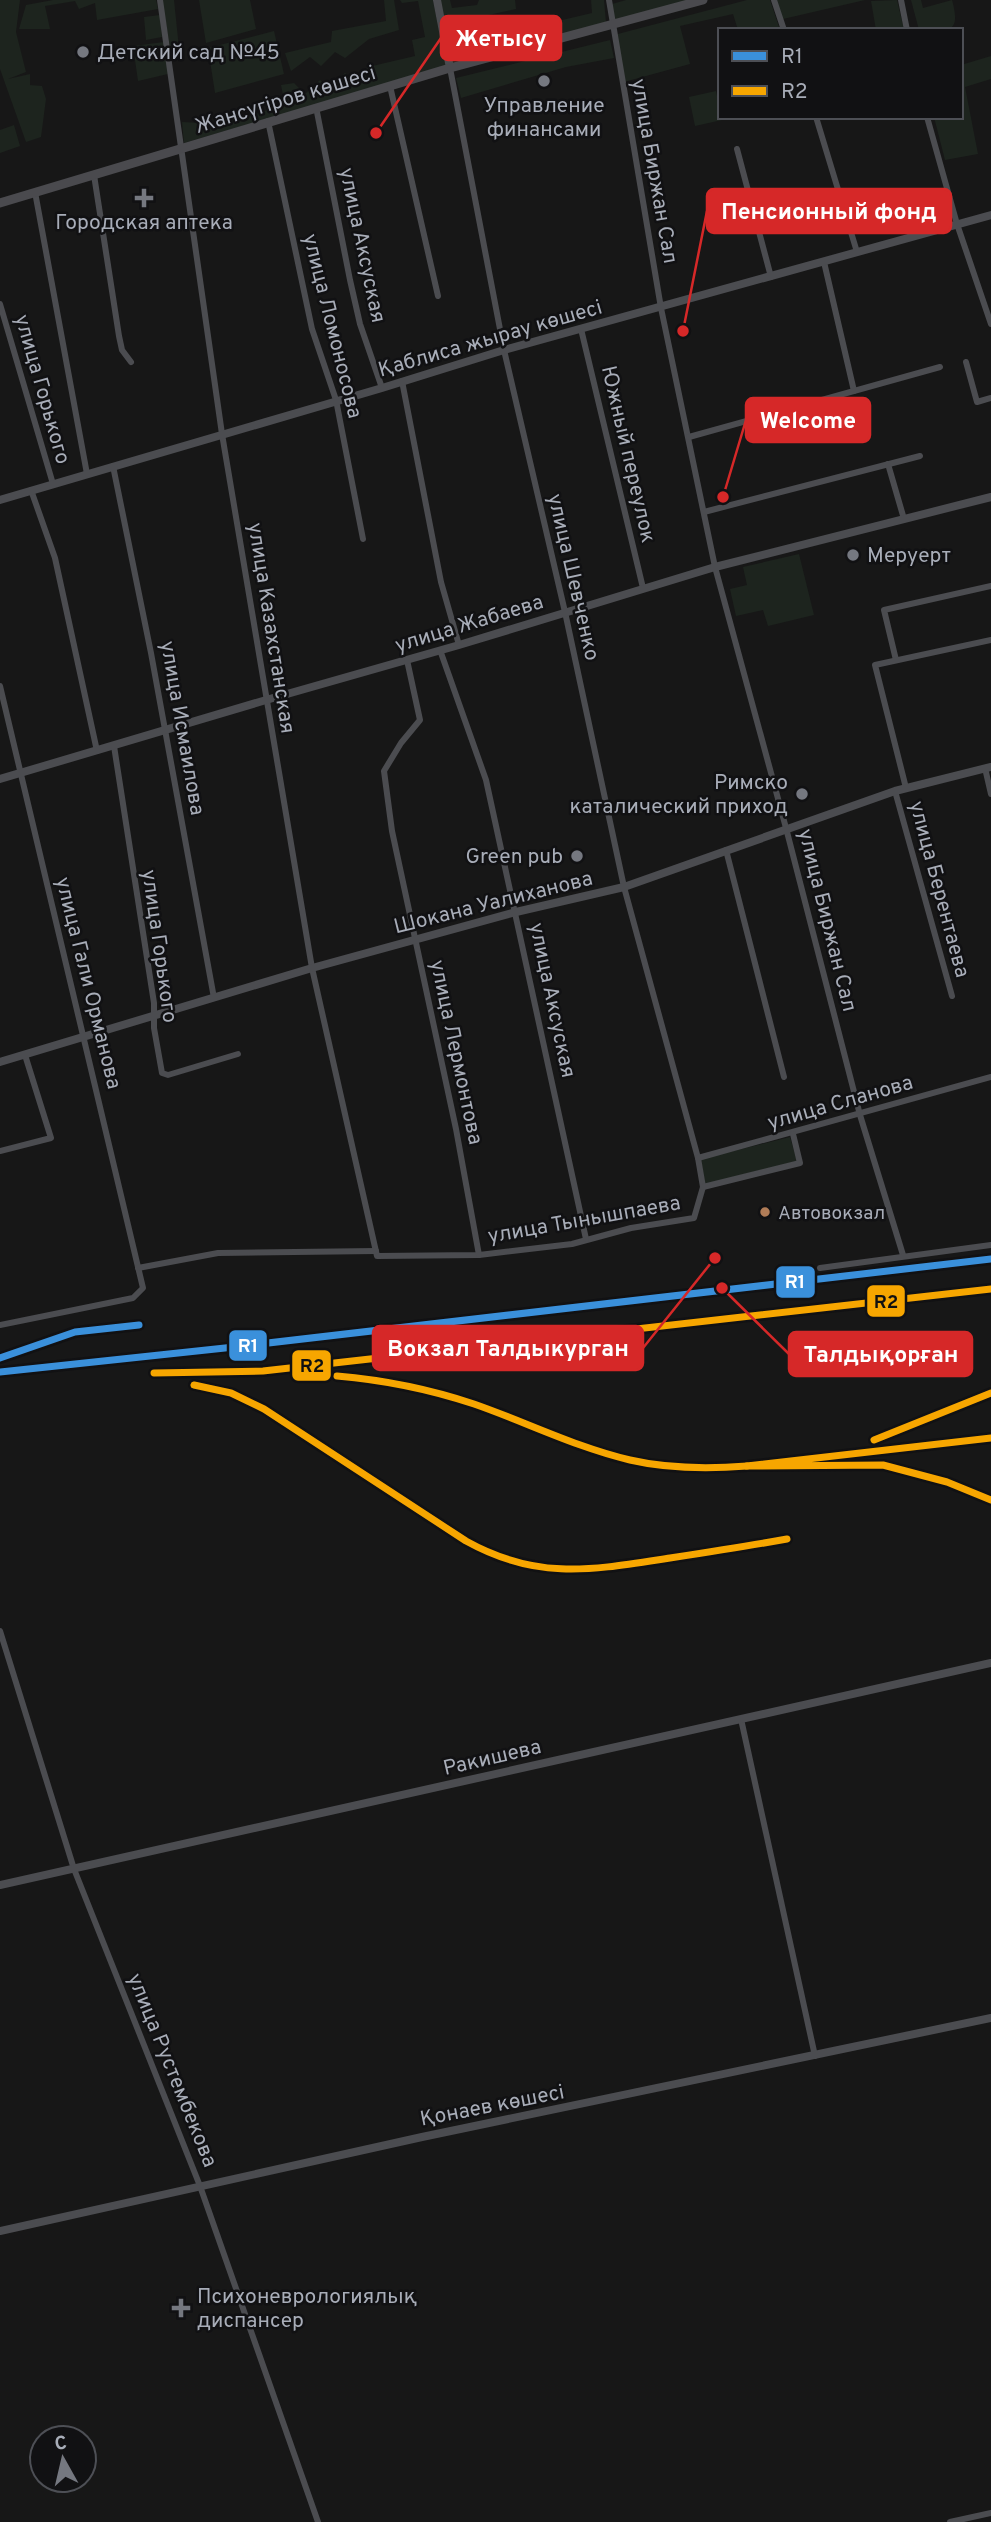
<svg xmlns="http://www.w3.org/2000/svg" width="991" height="2522" font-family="Overpass,sans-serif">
	<rect width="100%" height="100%" fill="#171717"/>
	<!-- green -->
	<g fill="#1d241e">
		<path d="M0,0H20L16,32L26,72L8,79L30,74V85L42,86L46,99L41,137L26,142L0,69Z"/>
		<path d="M53,0H156L158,9L97,20L95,3L79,9L75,1L45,6L50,29H19L26,5Z"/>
		<path d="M162,0H174L179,48L170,47Z"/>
		<path d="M199,0H250L256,29L206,43Z"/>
		<path d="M384,0H394L399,30L369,39L345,58L335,52L321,66L310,57L291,71L285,53L331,42L332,31L386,21Z"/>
		<path d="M400,0H433L446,67L184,143L182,122L218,124L285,105L281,85L294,83L305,94L320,80L328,87L345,73L354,80L368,67L415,56L412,40L425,37L418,1L402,3Z"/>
		<path d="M440,0H450L452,8L477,5L479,0H515L516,9L453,23L456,45L592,13L591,0H604L606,23L453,64Z"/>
		<path d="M626,0H692L615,21L612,4Z"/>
		<path d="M747,0H770L780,30H738L733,14L680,26L690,64L624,82L614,35Z"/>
		<path d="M777,0H865L783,19Z"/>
		<path d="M897,0L904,30H876L871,1Z"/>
		<path d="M911,0H921L923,8L952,0C962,36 947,30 919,30Z"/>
		<path d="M160,15L162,37L146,40L144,17Z"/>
		<path d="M274,31L284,74L215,93L208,48Z"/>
		<path d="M610,40L614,58L566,67L461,98L456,78Z"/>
		<path d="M164,42L168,74L138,81L133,46Z"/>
		<path d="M991,56V79L965,87L978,154L945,160L934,117H961V65Z"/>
		<path d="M716,91L722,120L695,126L689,97Z"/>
		<path d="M14,125L20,146L0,153V130Z"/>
		<path d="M799,554L814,615L768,626L763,610L736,616L730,589L747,585L743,567Z"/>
		<path d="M790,1137L797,1161L705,1184L701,1159Z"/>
	</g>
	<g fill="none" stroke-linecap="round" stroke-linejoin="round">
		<!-- minor -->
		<g stroke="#4b4c50" stroke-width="6">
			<path d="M160,0L222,434L312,968L377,1256L479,1255L572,1244L631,1228L694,1218L703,1187L698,1158L624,887L565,612L504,350L450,68"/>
			<path d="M609,0L661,308L715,567L786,828L860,1115L903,1255"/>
			<path d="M774,0L784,30"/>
			<path d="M901,0L907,30"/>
			<path d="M390,86L438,296"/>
			<path d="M316,107L350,280L360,324L382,388"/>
			<path d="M816,117L857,252"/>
			<path d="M927,117L957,224L991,324"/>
			<path d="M268,121L312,329L336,400L363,539"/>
			<path d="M737,149L771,277"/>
			<path d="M94,175L119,336L122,350L131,362"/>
			<path d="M35,192L87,474"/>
			<path d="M824,262L854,391"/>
			<path d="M0,304L53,484"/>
			<path d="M581,329L643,588"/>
			<path d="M966,362L977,402L991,398"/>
			<path d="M402,381L441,582L459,645"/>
			<path d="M689,437L940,367"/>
			<path d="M888,464L904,519"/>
			<path d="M113,466L151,653L214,998"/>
			<path d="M31,490L55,558L97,751"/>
			<path d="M704,512L920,456"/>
			<path d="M440,650L486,780L586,1239"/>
			<path d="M407,660L420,720L401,743L384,771L392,831L456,1129L479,1255"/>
			<path d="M896,660L884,610L991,586"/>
			<path d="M0,686L143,1288L133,1298L0,1325"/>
			<path d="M114,746L154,1003V1028L162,1073L168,1075L238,1054"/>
			<path d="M985,768L991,794"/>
			<path d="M906,788L875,665L991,640"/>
			<path d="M895,791L952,996"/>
			<path d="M726,850L784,1077"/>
			<path d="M0,1151L51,1138L25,1055"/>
			<path d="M698,1158L991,1077"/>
			<path d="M703,1187L800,1163L793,1134"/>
			<path d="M138,1268L218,1253L376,1251"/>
			<path d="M820,1268L991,1245"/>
			<path d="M0,1631L74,1869L200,2186L318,2522"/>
			<path d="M741,1719L815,2056"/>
			<path d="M950,2522L991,2513"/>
		</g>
		<!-- tertiary -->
		<g stroke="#4b4c50" stroke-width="8">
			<path d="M437,0L450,68"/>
			<path d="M0,500L382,388L504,350L991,215"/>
			<path d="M0,779L266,700L459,645L715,567L991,497"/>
			<path d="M0,1062L312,968L516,912L624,887L895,791L991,767"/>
			<path d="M0,1885L991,1663"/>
			<path d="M0,2231L422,2137L991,2018"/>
		</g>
		<!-- secondary -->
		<path stroke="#4a4a4e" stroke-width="9" d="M0,203L450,68L703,0"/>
		<defs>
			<g id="rail-1">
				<path d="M0,1358L75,1332L139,1325"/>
				<path d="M0,1372L225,1348L991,1259"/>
			</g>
			<g id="rail-2">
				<path d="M154,1373L263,1371L991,1289"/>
				<path d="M337,1376C384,1380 429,1389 474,1404C526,1422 575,1447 630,1460C669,1469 707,1469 747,1466"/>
				<path d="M194,1385L231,1393L264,1409L466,1541C538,1581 592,1570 670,1558C709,1552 748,1546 787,1539"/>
				<path d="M991,1438L747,1466L883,1465L947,1482L991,1500"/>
				<path d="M874,1440L991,1393"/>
			</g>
		</defs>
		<!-- rail-1 casing -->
		<use href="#rail-1" stroke="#111113" stroke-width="12"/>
		<!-- rail-2 casing -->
		<use href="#rail-2" stroke="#111113" stroke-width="12"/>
		<!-- rail-1 -->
		<use href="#rail-1" stroke="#3a90db" stroke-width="7"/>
		<!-- rail-2 -->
		<use href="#rail-2" stroke="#f7a600" stroke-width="7"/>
	</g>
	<!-- markers -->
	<g fill="#757880" stroke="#111113" stroke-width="2.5">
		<circle cx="83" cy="52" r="7"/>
		<circle cx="544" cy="81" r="7"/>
		<path d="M140.5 187.5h7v7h7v7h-7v7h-7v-7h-7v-7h7z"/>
		<circle cx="853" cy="555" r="7"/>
		<circle cx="802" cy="794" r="7"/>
		<circle cx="577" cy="856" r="7"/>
		<path d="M177.5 2297.5h7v7h7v7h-7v7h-7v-7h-7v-7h7z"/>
	</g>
	<circle fill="#b07c57" stroke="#111113" stroke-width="2.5" cx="765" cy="1212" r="6"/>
	<g text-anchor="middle" stroke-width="5" stroke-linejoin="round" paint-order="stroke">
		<!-- bus labels -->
		<g font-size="19" fill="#a8adb8" stroke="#111113" text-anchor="start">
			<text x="778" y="1219">Автовокзал</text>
		</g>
		<!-- poi labels -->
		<g font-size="21" fill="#a8adb8" stroke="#111113" text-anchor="start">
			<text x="97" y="59">Детский сад №45</text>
			<text x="544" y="112" text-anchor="middle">Управление<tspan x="544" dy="24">финансами</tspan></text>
			<text x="144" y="229" text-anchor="middle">Городская аптека</text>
			<text x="867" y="562">Меруерт</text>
			<text x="788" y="789" text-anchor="end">Римско<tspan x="788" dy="24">каталический приход</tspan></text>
			<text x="563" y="863" text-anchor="end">Green pub</text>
			<text x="197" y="2303">Психоневрологиялық<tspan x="197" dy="24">диспансер</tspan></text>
		</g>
		<!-- street labels -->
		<g font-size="21" fill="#a8adb8" stroke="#111113">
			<text transform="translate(285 99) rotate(-17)" y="7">Жансүгіров көшесі</text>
			<text transform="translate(655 171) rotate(80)" y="7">улица Биржан Сал</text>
			<text transform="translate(363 245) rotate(78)" y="7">улица Аксуская</text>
			<text transform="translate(333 326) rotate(76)" y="7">улица Ломоносова</text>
			<text transform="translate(490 338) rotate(-16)" y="7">Қаблиса жырау көшесі</text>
			<text transform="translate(43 389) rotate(74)" y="7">улица Горького</text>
			<text transform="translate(629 454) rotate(77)" y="7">Южный переулок</text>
			<text transform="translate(574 577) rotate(77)" y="7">улица Шевченко</text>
			<text transform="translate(469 623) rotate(-17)" y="7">улица Жабаева</text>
			<text transform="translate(272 628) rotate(81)" y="7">улица Казахстанская</text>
			<text transform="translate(183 728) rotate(80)" y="7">улица Исмаилова</text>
			<text transform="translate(940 889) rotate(75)" y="7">улица Берентаева</text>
			<text transform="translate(493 902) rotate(-14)" y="7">Шокана Уалиханова</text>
			<text transform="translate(828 920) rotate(76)" y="7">улица Биржан Сал</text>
			<text transform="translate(160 946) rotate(82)" y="7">улица Горького</text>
			<text transform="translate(89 983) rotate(76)" y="7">улица Гали Орманова</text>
			<text transform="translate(553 1000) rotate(78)" y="7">улица Аксуская</text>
			<text transform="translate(457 1052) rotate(78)" y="7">улица Лермонтова</text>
			<text transform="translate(840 1102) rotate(-16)" y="7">улица Сланова</text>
			<text transform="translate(584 1219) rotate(-10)" y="7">улица Тынышпаева</text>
			<text transform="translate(492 1757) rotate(-13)" y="7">Ракишева</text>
			<text transform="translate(173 2070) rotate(68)" y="7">улица Рустембекова</text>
			<text transform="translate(492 2105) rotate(-11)" y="7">Қонаев көшесі</text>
		</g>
	</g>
	<!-- callouts -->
	<path fill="none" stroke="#d62828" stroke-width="2.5" d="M376 133L441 38M683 331L707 211M723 497L746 420M715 1258L643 1348M722 1288L789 1354"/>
	<g fill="#d62828" stroke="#111113" stroke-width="2.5">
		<circle cx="376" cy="133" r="7"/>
		<circle cx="683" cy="331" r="7"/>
		<circle cx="723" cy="497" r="7"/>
		<circle cx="715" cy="1258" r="7"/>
		<circle cx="722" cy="1288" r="7"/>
	</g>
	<g fill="#d62828" stroke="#d62828" stroke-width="2.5">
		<rect x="441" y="16" width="120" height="44" rx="7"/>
		<rect x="707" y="189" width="244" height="44" rx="7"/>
		<rect x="746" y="398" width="124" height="44" rx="7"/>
		<rect x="373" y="1326" width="270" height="44" rx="7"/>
		<rect x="789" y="1332" width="183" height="44" rx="7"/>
	</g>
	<g font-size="23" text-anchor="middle" font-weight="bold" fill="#fff">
		<text x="501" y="46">Жетысу</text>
		<text x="829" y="219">Пенсионный фонд</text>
		<text x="808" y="428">Welcome</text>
		<text x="508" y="1356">Вокзал Талдыкурган</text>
		<text x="881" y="1362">Талдықорған</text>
	</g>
	<g stroke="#111113" stroke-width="2.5">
		<rect x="775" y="1265" width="41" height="34" rx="7" fill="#3a90db"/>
		<rect x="866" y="1284" width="40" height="34" rx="7" fill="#f7a600"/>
		<rect x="228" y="1329" width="40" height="33" rx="7" fill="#3a90db"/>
		<rect x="291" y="1349" width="41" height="33" rx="7" fill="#f7a600"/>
	</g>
	<g font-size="19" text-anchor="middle" font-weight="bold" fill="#fff">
		<text x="795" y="1288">R1</text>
		<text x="248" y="1352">R1</text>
	</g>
	<g font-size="19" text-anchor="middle" font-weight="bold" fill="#111">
		<text x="886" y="1308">R2</text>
		<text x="312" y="1372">R2</text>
	</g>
	<!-- legend -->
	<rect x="718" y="28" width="245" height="91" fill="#111113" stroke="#4d4f55" stroke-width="2"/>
	<rect x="732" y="51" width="35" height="10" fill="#3a90db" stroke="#4d4f55" stroke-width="2"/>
	<text x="781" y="63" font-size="21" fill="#a8adb8">R1</text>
	<rect x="732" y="86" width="35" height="10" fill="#f7a600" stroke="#4d4f55" stroke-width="2"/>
	<text x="781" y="98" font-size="21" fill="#a8adb8">R2</text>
	<!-- north arrow -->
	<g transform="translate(63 2459) rotate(352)"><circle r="33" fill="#111113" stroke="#4d4f55" stroke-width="2"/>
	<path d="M0-5L12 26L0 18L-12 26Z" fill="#757880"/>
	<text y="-10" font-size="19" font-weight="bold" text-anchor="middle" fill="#a8adb8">С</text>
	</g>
</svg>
